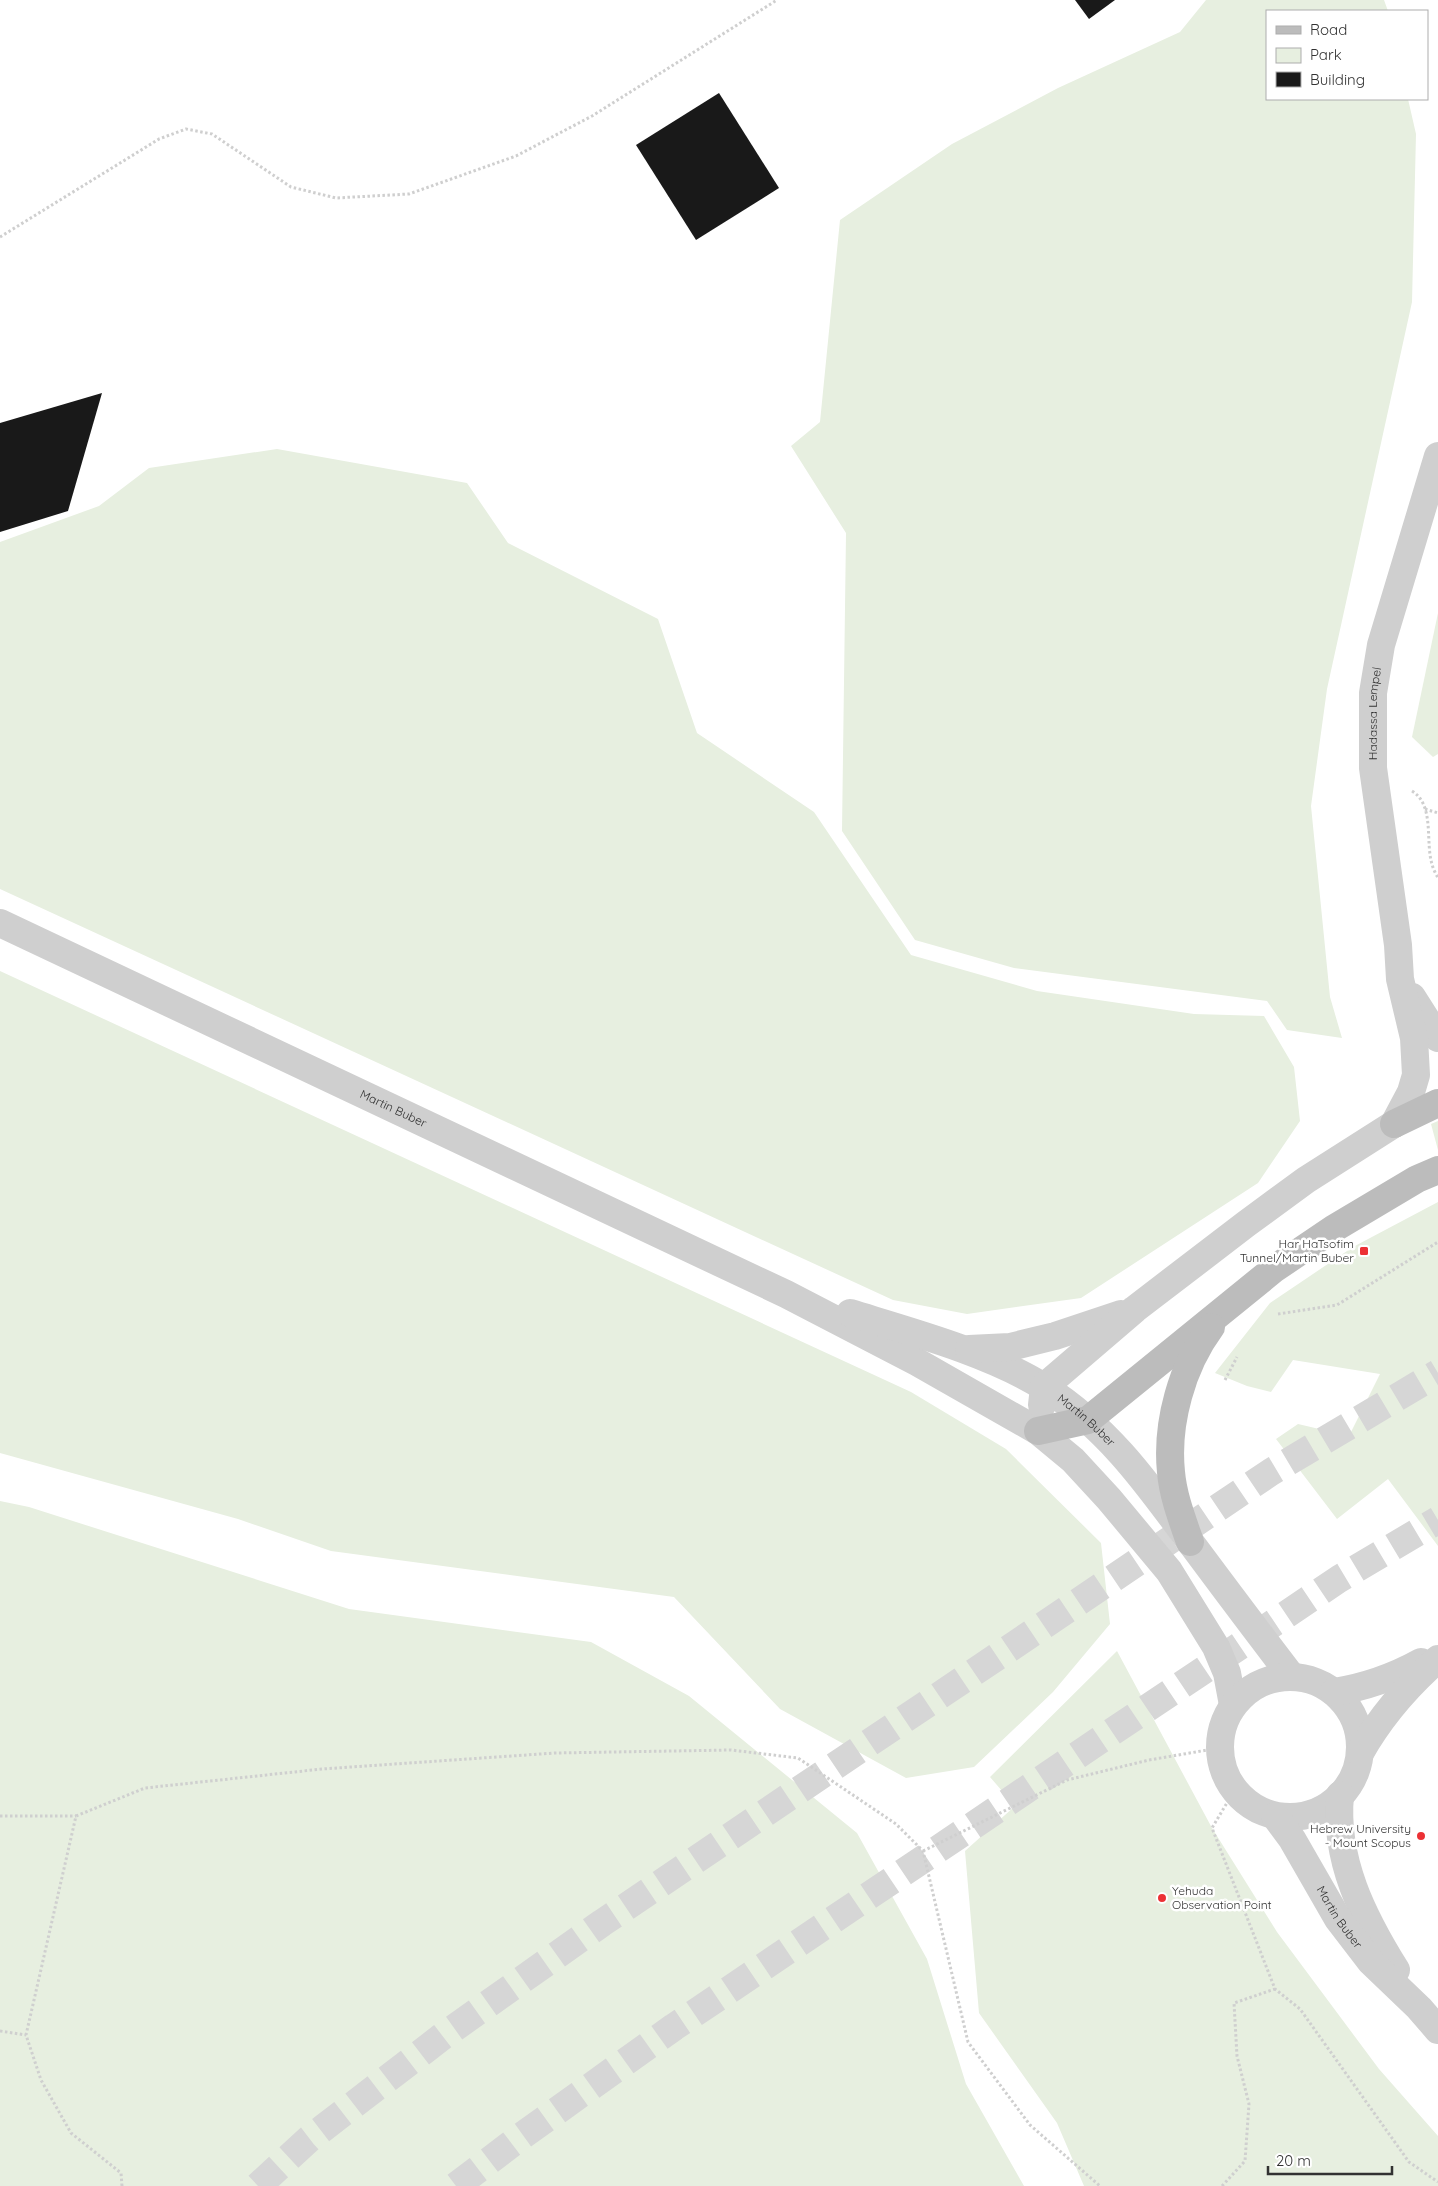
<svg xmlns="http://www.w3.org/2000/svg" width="1438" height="2186" font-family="Quicksand,sans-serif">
	<rect width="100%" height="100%" fill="#fff"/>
	<!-- green -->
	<g fill="#e7efe0">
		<path d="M1206,0H1384L1388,11H1267V99H1408L1416,134L1412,302L1327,689L1311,806L1330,997L1342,1038L1287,1030L1267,1001L1014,968L915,940L842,831L846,533L791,446L820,422L840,220L952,144L1058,88L1180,32Z"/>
		<path d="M277,449L467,483L508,543L658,619L697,733L814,812L911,955L1037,991L1194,1014L1264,1016L1294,1067L1300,1121L1258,1183L1081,1298L967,1314L893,1300L0,889V542L99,506L149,468Z"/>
		<path d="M1438,613V754L1433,757L1412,737Z"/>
		<path d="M0,971L911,1392L1006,1449L1101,1543L1110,1624L1053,1692L974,1767L906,1778L780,1709L674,1597L331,1551L238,1519L0,1453Z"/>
		<path d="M1438,1121V1150L1431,1124Z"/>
		<path d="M1438,1202V1546L1388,1479L1337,1519L1276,1439L1298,1424L1349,1436L1380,1374L1293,1360L1271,1392L1247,1386L1215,1373L1270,1303L1353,1247Z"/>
		<path d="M0,1501L29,1507L349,1609L591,1642L689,1696L857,1833L927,1959L966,2084L1024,2186H0Z"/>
		<path d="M1117,1651L1212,1828L1277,1932L1379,2069L1438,2136V2186H1084L1057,2123L979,2013L965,1851L1015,1806L990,1777Z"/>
	</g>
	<!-- building -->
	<g fill="#191919">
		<path d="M1075,0H1115L1089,19Z"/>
		<path d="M719,93L779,188L696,240L636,145Z"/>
		<path d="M102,393L68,511L0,532V423Z"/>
	</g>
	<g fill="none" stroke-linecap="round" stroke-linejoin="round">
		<!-- secondary-tunnel -->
		<g stroke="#d6d6d6" stroke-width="28" stroke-dasharray="28 14" stroke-linecap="butt">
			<path d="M258,2186L309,2139L443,2036L602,1923L1271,1472L1438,1373"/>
			<path d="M456,2186L519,2138L674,2027L1339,1579L1438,1520"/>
		</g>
		<!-- path -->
		<g stroke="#cfcfcf" stroke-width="3" stroke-dasharray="2.5 2.5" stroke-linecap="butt">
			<path d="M0,237L159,139L186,129L212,134L291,187L336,198L409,194L516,156L592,116L777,0"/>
			<path d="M1412,791C1435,805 1425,842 1432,864C1433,869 1436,874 1438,878"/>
			<path d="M1425,809L1438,813"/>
			<path d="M1278,1314L1337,1305L1438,1242"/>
			<path d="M1225,1380L1237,1357"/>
			<path d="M1234,1791L1212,1828L1275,1989L1300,2009L1409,2162L1438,2182"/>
			<path d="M0,1816H76"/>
			<path d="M923,1851L1067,1780L1149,1760L1219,1748"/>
			<path d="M0,2031L26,2035"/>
			<path d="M122,2186L121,2173L71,2133L41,2080L26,2035L76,1816L145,1788L322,1769L555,1753L731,1750L798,1758L896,1824L923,1851L968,2042L1030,2125L1100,2186"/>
			<path d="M1222,2186L1245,2161L1249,2104L1237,2056L1234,2003L1275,1989"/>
		</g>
		<!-- minor -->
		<g stroke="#cfcfcf" stroke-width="28">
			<path d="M1412,997L1438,1038"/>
			<path id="s1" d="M1394,1124L1411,1092L1416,1075L1414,1038L1400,979L1398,945L1373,768V693L1381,645L1438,456"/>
		</g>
		<!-- tertiary -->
		<g stroke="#cfcfcf" stroke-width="28">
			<path id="s2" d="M0,923L786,1294L917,1362L1038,1431L1073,1460L1109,1499L1169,1571L1216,1647L1227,1673L1233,1705"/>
			<path id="s3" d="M850,1313C912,1332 990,1353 1044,1387C1110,1429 1149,1486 1194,1547C1226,1590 1259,1634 1292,1677"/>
			<path d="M969,1349L1010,1347L1055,1336L1121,1314"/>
			<path d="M1042,1405L1044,1387L1135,1309L1246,1224L1306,1180L1394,1124"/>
			<circle cx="1290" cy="1747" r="70"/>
			<path d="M1334,1692C1366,1687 1392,1678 1421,1662"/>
			<path d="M1360,1753C1381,1716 1406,1687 1438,1659"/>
			<path d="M1340,1795C1334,1860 1363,1917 1396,1970"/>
			<path id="s4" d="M1275,1816L1292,1839L1338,1919L1371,1962L1419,2008L1438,2030"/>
		</g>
		<!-- secondary -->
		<g stroke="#bcbcbc" stroke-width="28">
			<path d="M1394,1124L1438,1103"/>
			<path d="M1038,1431L1088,1420L1274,1269L1333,1229L1417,1179L1438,1170"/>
			<path d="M1190,1542C1182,1519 1173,1496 1171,1472C1166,1423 1182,1366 1211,1327"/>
		</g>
	</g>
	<!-- markers -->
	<g fill="#ec3135" stroke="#fff" stroke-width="2">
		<rect x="1359" y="1246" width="10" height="10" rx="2.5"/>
		<circle cx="1421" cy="1836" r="5"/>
		<circle cx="1162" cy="1898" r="5"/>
	</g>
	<g text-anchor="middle" stroke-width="5" stroke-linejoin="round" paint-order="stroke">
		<!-- street labels -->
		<g font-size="12" fill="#323232" stroke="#fff">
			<text dy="4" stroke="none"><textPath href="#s1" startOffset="419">Hadassa Lempel</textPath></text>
			<text dy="4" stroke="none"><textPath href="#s2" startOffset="435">Martin Buber</textPath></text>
			<text dy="4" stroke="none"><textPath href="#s3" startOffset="262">Martin Buber</textPath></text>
			<text dy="4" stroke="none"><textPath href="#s4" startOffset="120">Martin Buber</textPath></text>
		</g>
		<!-- poi labels -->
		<g font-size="12" fill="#323232" stroke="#fff" text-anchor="end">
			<text x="1354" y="1248">Har HaTsofim<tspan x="1354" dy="14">Tunnel/Martin Buber</tspan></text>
			<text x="1411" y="1833">Hebrew University<tspan x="1411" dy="14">- Mount Scopus</tspan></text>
			<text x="1172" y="1895" text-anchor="start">Yehuda<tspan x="1172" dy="14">Observation Point</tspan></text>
		</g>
	</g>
	<!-- legend -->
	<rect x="1266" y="10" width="162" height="90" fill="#ffffff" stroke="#adadad"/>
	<rect x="1276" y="26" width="25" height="8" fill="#bcbcbc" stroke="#adadad"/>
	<text x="1310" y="35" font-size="15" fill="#323232">Road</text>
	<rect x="1276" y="48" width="25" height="15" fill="#e7efe0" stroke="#adadad"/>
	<text x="1310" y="60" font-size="15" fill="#323232">Park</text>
	<rect x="1276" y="72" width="25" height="15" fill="#191919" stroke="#adadad"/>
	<text x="1310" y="85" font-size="15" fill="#323232">Building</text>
	<!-- scale -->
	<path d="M1268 2166v8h124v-8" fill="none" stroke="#323232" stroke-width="2.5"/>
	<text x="1276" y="2166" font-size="15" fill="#323232" stroke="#ffffff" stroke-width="4" paint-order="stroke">20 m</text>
</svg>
